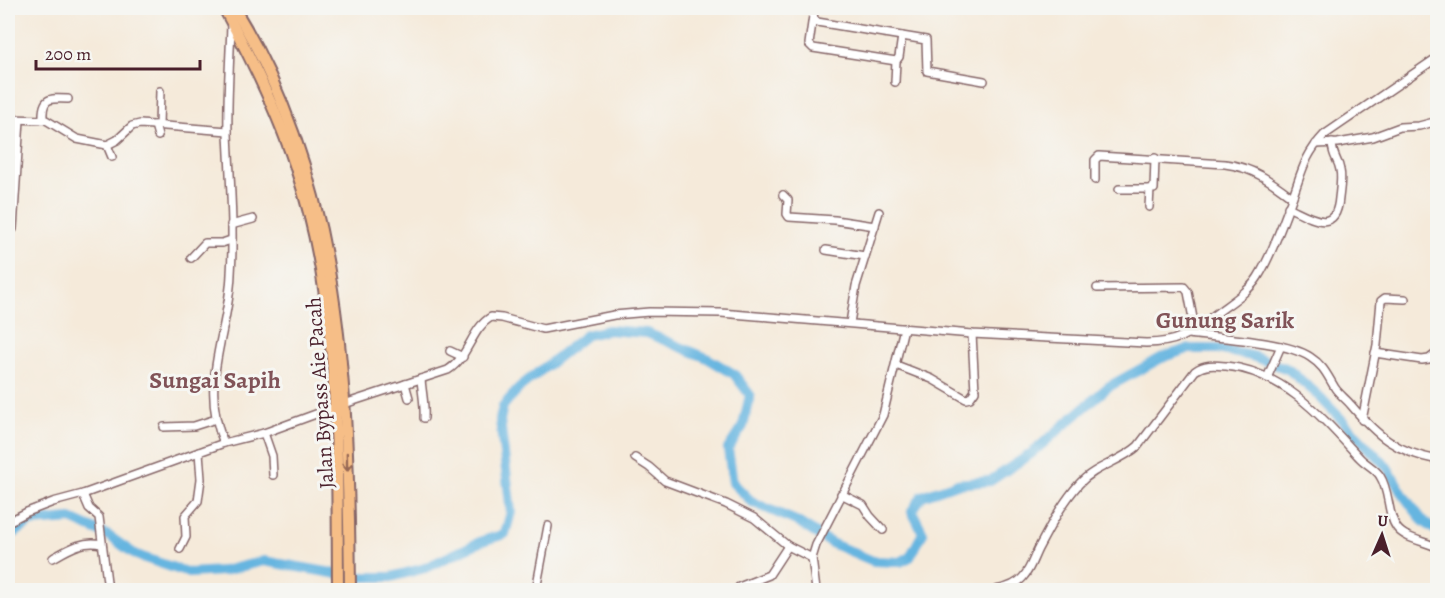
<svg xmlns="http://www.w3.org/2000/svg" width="1445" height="598" font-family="Alegreya,serif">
	<rect width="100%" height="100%" fill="#f6f6f2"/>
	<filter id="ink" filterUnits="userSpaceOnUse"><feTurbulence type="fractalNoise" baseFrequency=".0167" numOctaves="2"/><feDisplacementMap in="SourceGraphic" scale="12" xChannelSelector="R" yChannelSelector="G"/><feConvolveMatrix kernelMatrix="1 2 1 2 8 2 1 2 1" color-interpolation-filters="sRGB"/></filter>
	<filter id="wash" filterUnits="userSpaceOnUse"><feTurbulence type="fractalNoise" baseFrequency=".008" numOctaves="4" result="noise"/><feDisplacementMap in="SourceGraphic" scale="24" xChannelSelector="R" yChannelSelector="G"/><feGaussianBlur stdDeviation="1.35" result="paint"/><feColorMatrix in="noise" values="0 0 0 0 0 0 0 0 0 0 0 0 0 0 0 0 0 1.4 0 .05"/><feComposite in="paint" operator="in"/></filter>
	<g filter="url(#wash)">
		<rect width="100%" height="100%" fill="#f5eada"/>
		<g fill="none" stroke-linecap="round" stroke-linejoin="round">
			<!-- river -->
			<path stroke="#66b5e0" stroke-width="10" d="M8,537L31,522L71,519L109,536L136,555L189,573L223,571L264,561L355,577H391L425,568L482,541L505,534L511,512L500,420L503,406L521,386L586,335L608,330L647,333L707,358L734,374L750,395L743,426L728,449L733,483L752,502L796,521L831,543L873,561L900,562L910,557L923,533L912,511L922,496L956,484L990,481L1032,453L1108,387L1163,357L1188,349H1218L1252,356L1288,369L1318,395L1387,467L1404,496L1423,521L1438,532"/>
		</g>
	</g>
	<g filter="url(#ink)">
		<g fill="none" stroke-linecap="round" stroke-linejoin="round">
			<defs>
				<g id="minor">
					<path d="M812,8L814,19L817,22L926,40L927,71L984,81"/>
					<path d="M813,16L809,44L813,48L896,61L899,57L902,36"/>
					<path d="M895,82L896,61"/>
					<path d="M8,119L46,120L77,139L107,145L117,140L132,126L140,124L228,131"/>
					<path d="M43,120C42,98 48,98 68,99"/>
					<path d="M155,125L158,136"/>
					<path d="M159,125L160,91"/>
					<path d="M1316,144L1338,143L1373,137L1400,127L1419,126L1438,121"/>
					<path d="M107,145L112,157"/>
					<path d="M8,153H17"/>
					<path d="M1095,180V160L1099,156L1225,164C1252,167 1271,181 1292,197"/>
					<path d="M1119,189H1154L1155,158"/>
					<path d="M783,195L788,200L787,214L789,217L835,220L875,226"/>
					<path d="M1149,207L1150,189"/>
					<path d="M1288,207C1310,217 1336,236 1339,198C1340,189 1342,178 1340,170C1338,158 1333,159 1332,143"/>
					<path d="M231,225L253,219"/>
					<path d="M13,229L20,120"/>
					<path d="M826,250L865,256"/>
					<path d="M191,258L205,243H222L231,240"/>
					<path d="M1097,288L1184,287L1188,292L1195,329"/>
					<path d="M850,323L856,286L879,212"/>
					<path d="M1188,334C1219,338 1286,341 1310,357C1324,366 1327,375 1335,388C1339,394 1346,399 1351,405C1377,436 1396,452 1438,460"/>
					<path d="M450,351L463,357"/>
					<path d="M1375,353L1422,360L1429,359L1438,352"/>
					<path d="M896,365L932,379L966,399L970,398L975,391L972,334"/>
					<path d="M1267,378L1281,346"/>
					<path d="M421,379C422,393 425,404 424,418"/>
					<path d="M405,384L409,398"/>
					<path d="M1362,420L1377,345L1381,301L1385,298L1405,299"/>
					<path d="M164,427L194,426L216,419"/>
					<path d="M264,433L272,456L273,475"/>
					<path d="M224,443C198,383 229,334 231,274C234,227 230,180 228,133C227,97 230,60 231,24"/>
					<path d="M635,458L649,467L665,481L726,504L754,518L788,546"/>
					<path d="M83,494L89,508L99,517L108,590"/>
					<path d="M841,494L863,505L870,516L883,530"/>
					<path d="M8,522L27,512L53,502L83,494L224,443L264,433L335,407L448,370C469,357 471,329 491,317L502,318L543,329L614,315L649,312L721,313L972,334L1146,343C1177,343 1190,334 1213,316C1228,304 1248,293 1258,277C1272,255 1284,220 1293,196C1302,171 1305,155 1324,135L1438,57"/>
					<path d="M180,549L186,537L185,516L198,501L201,479L199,452"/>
					<path d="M53,558C69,549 83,540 101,544"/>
					<path d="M739,587L769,575L788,546L812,558"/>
					<path d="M536,590L548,526"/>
					<path d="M816,590L812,558L816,545L883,415L904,328"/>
					<path d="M996,590C1007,588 1017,585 1024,576C1031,568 1034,556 1039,547C1051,525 1062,503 1079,484C1095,466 1120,462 1138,446L1195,371C1205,364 1214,365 1226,366C1283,371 1323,418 1359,457C1365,464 1375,468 1380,476C1390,491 1387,515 1397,528C1405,539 1425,541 1438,548"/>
				</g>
				<g id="highway">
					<path d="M224,8C251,58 277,110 295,165C341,302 337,448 338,590"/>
					<path d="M234,8C343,185 348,389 350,590"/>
				</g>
			</defs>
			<!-- minor casing -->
			<use href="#minor" stroke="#866668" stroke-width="10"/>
			<!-- highway casing -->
			<use href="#highway" stroke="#866668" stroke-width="14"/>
			<!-- minor -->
			<use href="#minor" stroke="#fff" stroke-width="7"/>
			<!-- highway -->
			<use href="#highway" stroke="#f6be87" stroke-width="10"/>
		</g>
		<!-- one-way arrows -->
		<defs><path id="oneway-shaft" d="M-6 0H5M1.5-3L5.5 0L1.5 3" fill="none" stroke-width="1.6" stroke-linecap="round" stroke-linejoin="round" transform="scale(1.5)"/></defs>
		<use stroke="#976754" href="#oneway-shaft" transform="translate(347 462) rotate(89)"/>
	</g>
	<g text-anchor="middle" stroke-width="6" stroke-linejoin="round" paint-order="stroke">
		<!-- street labels -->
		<g font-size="21" fill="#4a1f2b" stroke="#f6f6f2">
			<text transform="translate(320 393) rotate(-94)" y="7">Jalan Bypass Aie Pacah</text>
		</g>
		<!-- quarter labels -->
		<g font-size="24" font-weight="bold" fill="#815358" stroke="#f6f6f2">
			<text x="1225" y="328">Gunung Sarik</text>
			<text x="215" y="388">Sungai Sapih</text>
		</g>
	</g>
	<!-- margin -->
	<rect width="1445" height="598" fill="none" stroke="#f6f6f2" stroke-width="30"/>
	<!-- north arrow -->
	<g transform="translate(1382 535) rotate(3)" stroke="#f6f6f2" stroke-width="4.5" paint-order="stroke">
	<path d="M0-4.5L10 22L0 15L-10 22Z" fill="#4a1f2b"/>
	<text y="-9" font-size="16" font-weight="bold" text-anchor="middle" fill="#4a1f2b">U</text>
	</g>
	<!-- scale -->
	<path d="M36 60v9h164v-9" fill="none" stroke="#4a1f2b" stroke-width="3"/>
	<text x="45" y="60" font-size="18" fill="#4a1f2b" stroke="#f6f6f2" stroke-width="4.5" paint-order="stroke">200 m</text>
</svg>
